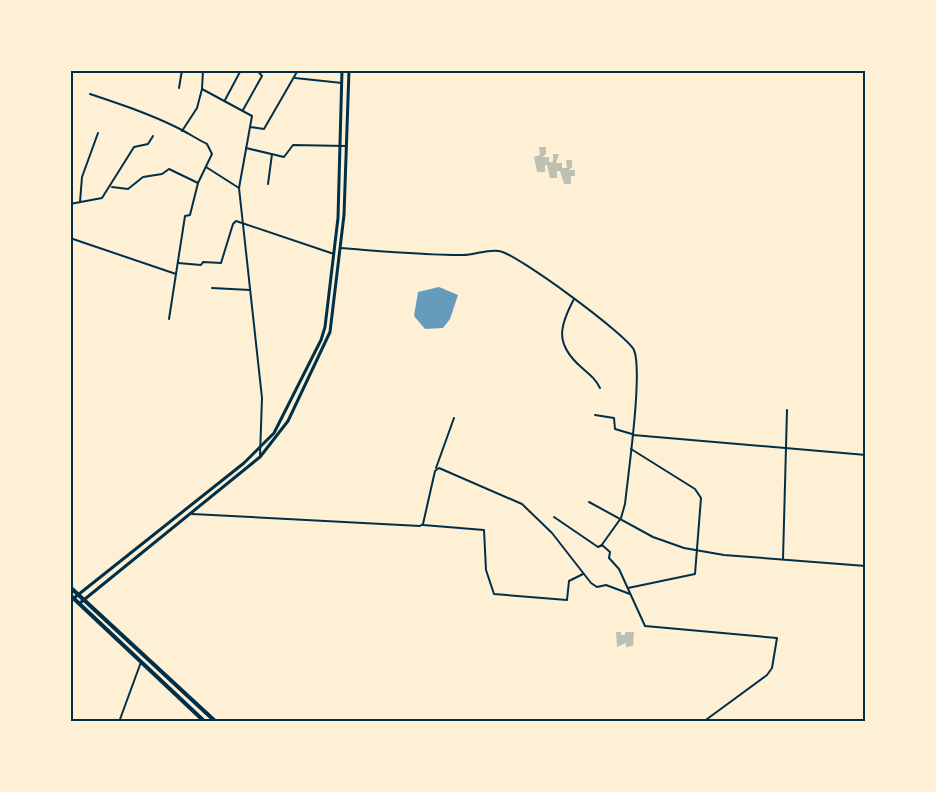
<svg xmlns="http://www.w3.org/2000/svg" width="936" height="792" font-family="'Exo 2',sans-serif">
	<rect width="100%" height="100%" fill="#fdf0d5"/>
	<!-- water -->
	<path fill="#669bbc" d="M439,287L458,295L450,319L443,328L425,329L414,316L418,292Z"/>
	<!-- building -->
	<g fill="#bec0b2">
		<path d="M539,147H546V154L542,157H549V162H553V154H559L556,163H562V168H567L566,160H572V167L569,170H575V176H571V184H564L560,171H557V178H550L547,165H545V172H537L534,157L540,155Z"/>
		<path d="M616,632H621V635H625V632H634L633,646L626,647V643L617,647Z"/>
	</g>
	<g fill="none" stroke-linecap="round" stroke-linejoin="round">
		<!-- minor -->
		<g stroke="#003049" stroke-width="2">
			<path d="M193,70L202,72"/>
			<path d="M203,70L202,89L252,116L239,188L262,398L260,455"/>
			<path d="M295,78L342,83"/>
			<path d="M179,88L182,70"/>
			<path d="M90,94C120,104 150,114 178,128C188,133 197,139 207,144L212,154L198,183L190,215L185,216L169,319"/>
			<path d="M225,100L241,70"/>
			<path d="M243,110L262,76L257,70"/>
			<path d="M250,127L264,129L298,70"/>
			<path d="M182,131L197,108L202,89"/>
			<path d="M246,148L284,157L293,145L346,146"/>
			<path d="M206,167L239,188"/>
			<path d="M268,184L272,154"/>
			<path d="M112,187L128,189L143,177L162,174L169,169L198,183"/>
			<path d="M80,202L82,177L98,133"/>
			<path d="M70,204L102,198L134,147L148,144L153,136"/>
			<path d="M70,238L176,274"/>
			<path d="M340,248C381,251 422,255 463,255C475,255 487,249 499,251C516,253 627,335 634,350C643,372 628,475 625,504L621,518L601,546"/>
			<path d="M178,263L201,265L203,262L221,263L233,224L236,221L334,254"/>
			<path d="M212,288L250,290"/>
			<path d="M574,299C559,327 555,344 581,367C589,374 595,378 600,388"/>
			<path d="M595,415L614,418L615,429L632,434"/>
			<path d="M633,435L866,455"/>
			<path d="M436,468L454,418"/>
			<path d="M589,502L653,537L684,548L724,555L866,566"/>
			<path d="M192,514L420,526L423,524L435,471L439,468L522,504L552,533L591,583L597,587L606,585L630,594"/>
			<path d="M554,517L598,547L602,545L610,552L609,558L619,569L645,626L777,638L772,668L767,675L703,722"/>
			<path d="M423,525L484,530L486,570L494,594L567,600L569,581L583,574"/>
			<path d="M783,559L787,410"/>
			<path d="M628,588L695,574L701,498L695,489L631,449"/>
			<path d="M119,722L141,662"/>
		</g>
		<!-- tertiary -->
		<g stroke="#003049" stroke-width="3">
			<path d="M74,598L244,463L274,433L321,340L325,327L338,218L342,70"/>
			<path d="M80,603L260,457L288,421L330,332L344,215L349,70"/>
		</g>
		<!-- primary -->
		<g stroke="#003049" stroke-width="4">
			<path d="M70,587L216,722"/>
			<path d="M70,595L205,722"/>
		</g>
	</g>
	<!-- border -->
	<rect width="936" height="792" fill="none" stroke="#fdf0d5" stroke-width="144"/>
	<rect x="72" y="72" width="792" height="648" fill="none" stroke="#003049" stroke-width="2"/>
</svg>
